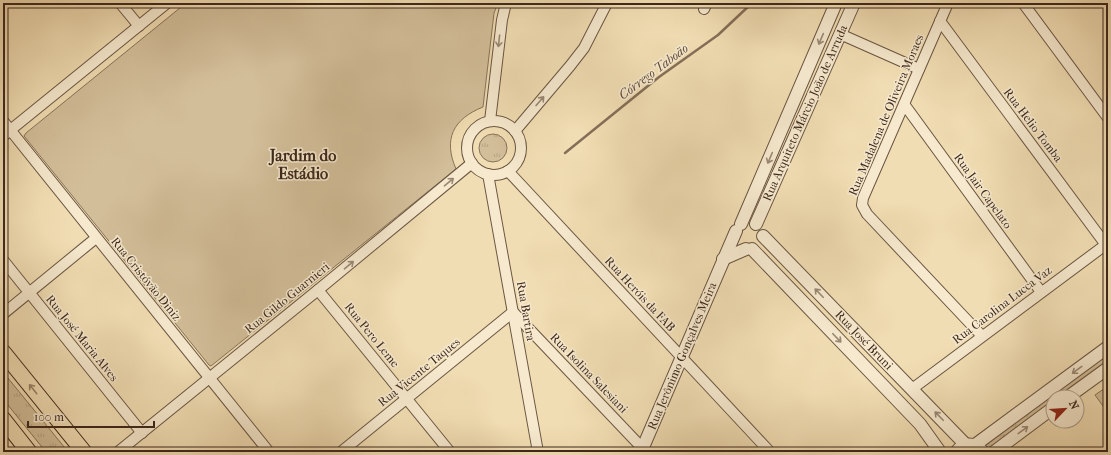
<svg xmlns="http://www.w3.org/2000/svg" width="1111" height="455" font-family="'IM FELL French Canon',serif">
	<defs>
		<pattern id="grass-tufts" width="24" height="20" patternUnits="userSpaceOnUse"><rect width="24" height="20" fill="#d2be99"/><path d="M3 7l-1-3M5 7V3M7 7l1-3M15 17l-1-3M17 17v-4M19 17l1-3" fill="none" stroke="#b5a383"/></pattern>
	</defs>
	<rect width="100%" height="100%" fill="#f1ddb3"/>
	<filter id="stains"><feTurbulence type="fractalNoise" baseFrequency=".005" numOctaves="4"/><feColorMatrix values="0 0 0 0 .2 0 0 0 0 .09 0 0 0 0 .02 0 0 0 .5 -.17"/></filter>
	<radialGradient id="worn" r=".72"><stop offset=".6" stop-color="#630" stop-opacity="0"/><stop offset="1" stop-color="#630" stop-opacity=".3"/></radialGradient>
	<!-- grass -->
	<g fill="url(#grass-tufts)" stroke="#88735a">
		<circle cx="493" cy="148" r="14"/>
		<path d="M1108,354V362L1060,397H1053V403L986,452L982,447Z"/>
		<path d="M3,372L65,448L73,446L77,452H46L3,399Z"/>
	</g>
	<!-- pitch -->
	<g fill="#d2be99" stroke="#88735a">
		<path d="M186,3H498L494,13L483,107C453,119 443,139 456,169L211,366L209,365L24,136L26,133Z"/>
		<path d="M1108,386V413L1095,395Z"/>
	</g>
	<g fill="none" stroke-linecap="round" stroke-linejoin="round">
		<!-- stream -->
		<path stroke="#846f58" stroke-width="2.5" d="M565,153L659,77L718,35L752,3"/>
		<defs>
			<g id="minor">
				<path d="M120,3L139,26"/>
				<path d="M948,3L863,198L862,205L867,214L982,336"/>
				<path d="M1023,3L1108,118"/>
				<path d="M704,9L707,3"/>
				<path d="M940,21L1106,245"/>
				<path d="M840,34L919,69"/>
				<path d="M904,104L1041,292"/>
				<path d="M3,121L269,452"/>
				<path d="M490,121L502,20L506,3"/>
				<circle cx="494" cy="148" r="27"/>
				<path d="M515,131L570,66L584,48L607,3"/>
				<path d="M3,136L167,3"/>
				<path d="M508,171L770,452"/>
				<path d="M488,174L538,452"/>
				<path d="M3,260L142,433"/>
				<path d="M318,290L450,452"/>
				<path d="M3,314L96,238"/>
				<path d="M912,389L1108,243"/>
				<path d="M118,452L318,290L472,163"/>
				<path d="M341,452L513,312L646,452"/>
			</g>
			<g id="tertiary">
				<path d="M741,224L836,3"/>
				<path d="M756,224L854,3"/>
				<path d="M763,236L966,445"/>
				<path d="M752,249L920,424L940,452"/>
				<path d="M723,259L746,249"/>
				<path d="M1068,397L1108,368"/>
				<path d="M975,445L1108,347"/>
				<path d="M641,452L736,231"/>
				<path d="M956,452C964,442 975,442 983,452"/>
				<path d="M994,452L1053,408"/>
			</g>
			<g id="primary">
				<path d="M3,352L84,452"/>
				<path d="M3,419L29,452"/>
			</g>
		</defs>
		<!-- minor casing -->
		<use href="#minor" stroke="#6a5542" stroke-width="12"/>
		<!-- tertiary casing -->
		<use href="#tertiary" stroke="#6a5542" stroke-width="14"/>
		<!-- primary casing -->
		<use href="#primary" stroke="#3d281c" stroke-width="17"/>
		<!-- minor -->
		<use href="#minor" stroke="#f6e9ce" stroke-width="10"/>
		<!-- tertiary -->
		<use href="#tertiary" stroke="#f6e9ce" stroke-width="12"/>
		<!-- primary -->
		<use href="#primary" stroke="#f1ddb3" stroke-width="15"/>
	</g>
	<!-- one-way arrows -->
	<defs><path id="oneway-shaft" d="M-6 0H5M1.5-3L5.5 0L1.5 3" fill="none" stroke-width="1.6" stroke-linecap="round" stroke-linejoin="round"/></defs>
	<g stroke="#9a8875">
		<use href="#oneway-shaft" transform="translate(821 39) rotate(113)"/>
		<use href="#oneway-shaft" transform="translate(499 41) rotate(96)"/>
		<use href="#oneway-shaft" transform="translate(540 101) rotate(-49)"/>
		<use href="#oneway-shaft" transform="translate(770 158) rotate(113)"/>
		<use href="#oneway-shaft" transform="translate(449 182) rotate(-40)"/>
		<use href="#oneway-shaft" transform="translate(349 265) rotate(-40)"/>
		<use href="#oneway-shaft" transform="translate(819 293) rotate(-134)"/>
		<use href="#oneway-shaft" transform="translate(837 338) rotate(46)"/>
		<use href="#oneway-shaft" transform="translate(1077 370) rotate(144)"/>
		<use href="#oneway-shaft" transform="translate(939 416) rotate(-134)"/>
		<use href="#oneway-shaft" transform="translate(1023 430) rotate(-36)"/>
	</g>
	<use stroke="#978268" href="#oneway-shaft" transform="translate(33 389) rotate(-129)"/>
	<g text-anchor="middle" stroke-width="3" stroke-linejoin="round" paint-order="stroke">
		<!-- street labels -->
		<g font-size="12" fill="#3d281c" stroke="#f6e9ce">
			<text transform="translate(805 113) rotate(-66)" y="4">Rua Arquiteto Márcio João de Arruda</text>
			<text transform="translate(886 115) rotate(-67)" y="4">Rua Madalena de Oliveira Moraes</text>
			<text transform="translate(1033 125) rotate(53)" y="4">Rua Helio Tomba</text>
			<text transform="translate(983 191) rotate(54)" y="4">Rua Jair Capelato</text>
			<text transform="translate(146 279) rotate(51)" y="4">Rua Cristóvão Diniz</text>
			<text transform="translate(640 294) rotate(47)" y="4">Rua Heróis da FAB</text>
			<text transform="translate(287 298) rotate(-39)" y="4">Rua Gildo Guarnieri</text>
			<text transform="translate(1002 305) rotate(-37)" y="4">Rua Carolina Lucca Vaz</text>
			<text transform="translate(526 311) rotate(80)" y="4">Rua Bartira</text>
			<text transform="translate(372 335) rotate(51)" y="4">Rua Pero Leme</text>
			<text transform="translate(82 338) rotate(51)" y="4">Rua José Maria Alves</text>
			<text transform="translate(864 340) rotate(46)" y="4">Rua José Bruni</text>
			<text transform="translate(682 356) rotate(-67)" y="4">Rua Jerônimo Gonçalves Meira</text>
			<text transform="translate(419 372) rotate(-39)" y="4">Rua Vicente Taques</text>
			<text transform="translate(589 373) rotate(46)" y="4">Rua Isolina Salesiani</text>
		</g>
		<!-- water labels -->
		<g font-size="13" font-style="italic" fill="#614c3a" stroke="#f6e9ce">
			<text transform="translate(653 71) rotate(-37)" y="5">Córrego Taboão</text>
		</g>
		<!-- district labels -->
		<g font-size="16" font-weight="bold" fill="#3d281c" stroke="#f6e9ce">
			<text x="303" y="161">Jardim do<tspan x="303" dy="18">Estádio</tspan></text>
		</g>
	</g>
	<!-- margin -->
	<rect width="1111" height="455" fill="none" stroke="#f1ddb3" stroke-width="16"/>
	<rect x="4" y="4" width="1103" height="447" fill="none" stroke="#3d281c" stroke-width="2"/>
	<rect x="8" y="8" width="1095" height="439" fill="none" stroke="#3d281c"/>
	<!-- north arrow -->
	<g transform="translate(1065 409) rotate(65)"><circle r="19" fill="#f6e9ce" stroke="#ac9c87"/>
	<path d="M0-3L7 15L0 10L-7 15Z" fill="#8f2418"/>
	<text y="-6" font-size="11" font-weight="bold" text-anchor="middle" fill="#3d281c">N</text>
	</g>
	<!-- scale -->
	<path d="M28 421v6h126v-6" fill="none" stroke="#3d281c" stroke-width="2"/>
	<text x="34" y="421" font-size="12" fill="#3d281c" stroke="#f6e9ce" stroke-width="3" paint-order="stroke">100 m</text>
	<rect width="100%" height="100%" filter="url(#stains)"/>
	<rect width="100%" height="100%" fill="url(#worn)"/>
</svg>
